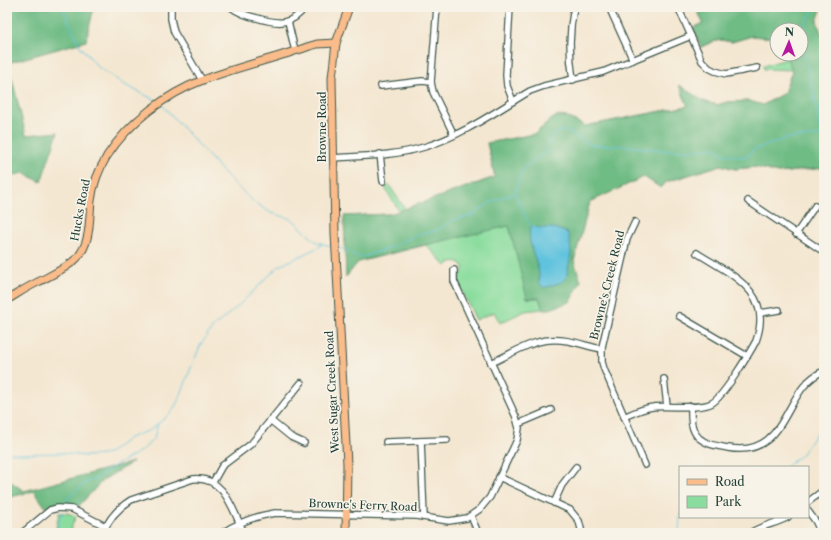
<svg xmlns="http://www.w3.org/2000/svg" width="831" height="540" font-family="'Libre Caslon Text',serif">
	<rect width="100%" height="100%" fill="#f7f3e8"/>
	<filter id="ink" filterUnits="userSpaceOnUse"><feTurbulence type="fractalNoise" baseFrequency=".025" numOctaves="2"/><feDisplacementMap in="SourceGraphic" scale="8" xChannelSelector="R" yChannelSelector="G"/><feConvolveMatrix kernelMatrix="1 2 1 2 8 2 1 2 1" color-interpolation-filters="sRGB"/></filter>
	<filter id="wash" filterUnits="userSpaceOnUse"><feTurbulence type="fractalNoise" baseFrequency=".012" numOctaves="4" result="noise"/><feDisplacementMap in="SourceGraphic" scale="16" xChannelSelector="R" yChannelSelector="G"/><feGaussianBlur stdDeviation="0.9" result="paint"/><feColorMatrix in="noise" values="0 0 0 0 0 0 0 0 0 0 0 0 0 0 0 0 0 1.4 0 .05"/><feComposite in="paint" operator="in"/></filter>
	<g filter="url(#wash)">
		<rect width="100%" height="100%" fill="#f4e7d1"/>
		<!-- green -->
		<g fill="#8add9e" stroke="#548d69">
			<path d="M696,7H822L817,21L822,36L824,37V168L778,173L756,167L735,169L721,165L666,182L661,188L572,128L527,298H539L543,309L525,311L500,323L494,312L476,320L458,282C459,278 462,274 463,270C463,259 451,260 446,266L426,245L358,262L346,277L344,216L390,214L399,211L385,188L389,185L405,209L495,177L487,143L535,134L552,119L557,116L567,117L585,126L688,106L679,85L703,101L717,105L727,102L749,101L763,105L784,93L792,71V70L764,69L763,66L786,59L785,54H801V30H777V40L775,38L752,36L732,42L721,40L712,42L701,47L693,28L703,23Z"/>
			<path d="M59,513H67L76,516L69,533H55Z"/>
		</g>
		<!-- forest -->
		<g fill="#6fbc85" stroke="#477c5c">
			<path d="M7,7H94L86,41L8,63L26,135L58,132L41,182L23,173L7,177Z"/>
			<path d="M696,7H822L817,21L822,36L824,37V168L778,173L756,167L735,169L721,165L666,182L661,188L644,177L590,202L574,261L581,281L570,302L550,309H543L539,298H527L509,226L407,249L358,262L346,277L344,216L390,214L495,177L487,143L535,134L552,119L557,116L567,117L585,126L688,106L679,85L703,101L717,105L727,102L749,101L763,105L784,93L792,71L785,54H801V30H777V40L775,38L752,36L732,42L721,40L712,42L701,47L693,28L703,23Z"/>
			<path d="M133,462L103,480L78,507C67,503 57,502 46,508L34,491L11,497L7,502V479L24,491Z"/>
		</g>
		<!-- water -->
		<path fill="#60c3de" stroke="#408089" d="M531,226L542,228H554L568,233C570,242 572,252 570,260C569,266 567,270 567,276L562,282L544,288L539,283C539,280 539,276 539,273C537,261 525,237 531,226Z"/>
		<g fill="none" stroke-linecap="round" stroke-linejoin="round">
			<!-- stream -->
			<g stroke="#60c3de" stroke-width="1">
				<path d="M62,7L80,46L98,67L125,85L157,101"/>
				<path d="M801,38L804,26L814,7"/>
				<path d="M801,40L816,105L820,131L824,138"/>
				<path d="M162,105L227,176L251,200L271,213L292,219L315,241L332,247"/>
				<path d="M515,194C521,205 524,216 531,226"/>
				<path d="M339,248L347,250L355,256L360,257L369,255L391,247L417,235L438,230L453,220L471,216L491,202L515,193L520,175L526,166L547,151L546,147L551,137L560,131H567L591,145L627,146L671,151L716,148L722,154L746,157L755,149L788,138L813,137L822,135"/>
				<path d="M7,452L19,454L62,453L85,456L103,455L112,451L129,438L150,430L165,418L173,410L180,397L192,365L201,344L213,327L237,307L279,266L319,247L321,246V243"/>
				<path d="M785,467L801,455L824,422"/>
				<path d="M66,501L69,497L85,483L97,478L106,471L144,449L154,438L158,424"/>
				<path d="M57,533L62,512"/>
				<path d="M679,533L680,513"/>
			</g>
		</g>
	</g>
	<g filter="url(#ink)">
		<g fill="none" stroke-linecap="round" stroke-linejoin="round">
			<defs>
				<g id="minor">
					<path d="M171,7V19L174,32L202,80"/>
					<path d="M231,7C239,13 247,16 257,18C277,24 292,26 305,7"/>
					<path d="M437,7L431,82L433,92L454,135"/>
					<path d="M510,7L506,75L507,86L513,101"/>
					<path d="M609,7L633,60"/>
					<path d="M678,7L702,61L709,68L715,71L726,74L757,68"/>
					<path d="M288,21L295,51"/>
					<path d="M573,80C569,56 569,31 574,7"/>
					<path d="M381,86L422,81L431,82"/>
					<path d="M380,154L383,181"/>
					<path d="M333,158C363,156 395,156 424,147C460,137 498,110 530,91L544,86L603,72L691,36"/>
					<path d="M748,201L824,252"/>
					<path d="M635,222L627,239L602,347V362L604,369L645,465"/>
					<path d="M796,234L815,206"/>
					<path d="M760,313L779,310"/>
					<path d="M679,316L747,356"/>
					<path d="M491,363C509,355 531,341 549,340C567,338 585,346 602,349"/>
					<path d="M664,379L667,406"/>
					<path d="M691,406C691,418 690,429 699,438C707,445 718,446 728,448C790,459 782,387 824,371"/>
					<path d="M624,417C633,413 643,408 653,407C669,405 699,410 712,403C723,397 749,354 756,341C774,291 731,275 697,253"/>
					<path d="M270,420L291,437L304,443"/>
					<path d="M518,424L551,410"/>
					<path d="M421,441L424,517"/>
					<path d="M386,442L447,440"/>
					<path d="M499,477L570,510L579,521L582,533"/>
					<path d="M213,482L222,466L251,444L301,383"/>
					<path d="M808,502L824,490"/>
					<path d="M554,503L562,485L576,467"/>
					<path d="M808,511L816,522L821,533"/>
					<path d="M471,516L478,533"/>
					<path d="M22,533L50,510L58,508L72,509L105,526"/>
					<path d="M103,533C109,518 118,508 131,500L193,479C225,476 232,509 244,533"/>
					<path d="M222,533C239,522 256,516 275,513L416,516L449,521L467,518L480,509L490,497L517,440L519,428L516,417L454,281V270"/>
					<path d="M750,533C762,525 776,524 788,517"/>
				</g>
				<g id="major">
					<path d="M7,300C17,294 27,287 38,282C51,275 66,269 77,258C91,243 89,220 91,201C93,185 99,169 107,156C129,122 166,94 203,80C237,67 273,59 307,47L317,44L336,43"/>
					<path d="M346,533L347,464L335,234L332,78L336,43L349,7"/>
				</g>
			</defs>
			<!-- minor casing -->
			<use href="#minor" stroke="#3f564c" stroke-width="8"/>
			<!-- major casing -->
			<use href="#major" stroke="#3f564c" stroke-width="9"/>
			<!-- minor -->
			<use href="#minor" stroke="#fff" stroke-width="5.5"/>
			<!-- major -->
			<use href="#major" stroke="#f9bc8a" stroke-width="7"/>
		</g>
	</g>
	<g text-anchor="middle" stroke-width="3.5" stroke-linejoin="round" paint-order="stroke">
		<!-- street labels -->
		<g font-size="11" fill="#1f3d34" stroke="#f7f3e8">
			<text transform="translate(322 127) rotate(-90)" y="4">Browne Road</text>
			<text transform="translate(80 210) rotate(-79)" y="4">Hucks Road</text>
			<text transform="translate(607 285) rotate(-76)" y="4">Browne's Creek Road</text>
			<text transform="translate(332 392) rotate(-93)" y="4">West Sugar Creek Road</text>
			<text transform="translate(363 505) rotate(2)" y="4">Browne's Ferry Road</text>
		</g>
	</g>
	<!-- margin -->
	<rect width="831" height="540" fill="none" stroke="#f7f3e8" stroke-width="24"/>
	<!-- legend -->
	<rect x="679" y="466" width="130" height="52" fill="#f7f3e8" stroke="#a1aaa0"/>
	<rect x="687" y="479" width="20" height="6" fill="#f9bc8a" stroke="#a1aaa0"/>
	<text x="715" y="486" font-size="12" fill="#1f3d34">Road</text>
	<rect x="687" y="496" width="20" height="12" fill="#8add9e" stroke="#a1aaa0"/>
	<text x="715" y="506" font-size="12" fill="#1f3d34">Park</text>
	<!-- north arrow -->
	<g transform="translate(789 42) rotate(2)"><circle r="19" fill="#f7f3e8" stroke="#a1aaa0"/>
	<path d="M0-3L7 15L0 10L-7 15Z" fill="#b5179e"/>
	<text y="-6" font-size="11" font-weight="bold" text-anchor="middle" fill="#1f3d34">N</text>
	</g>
</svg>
